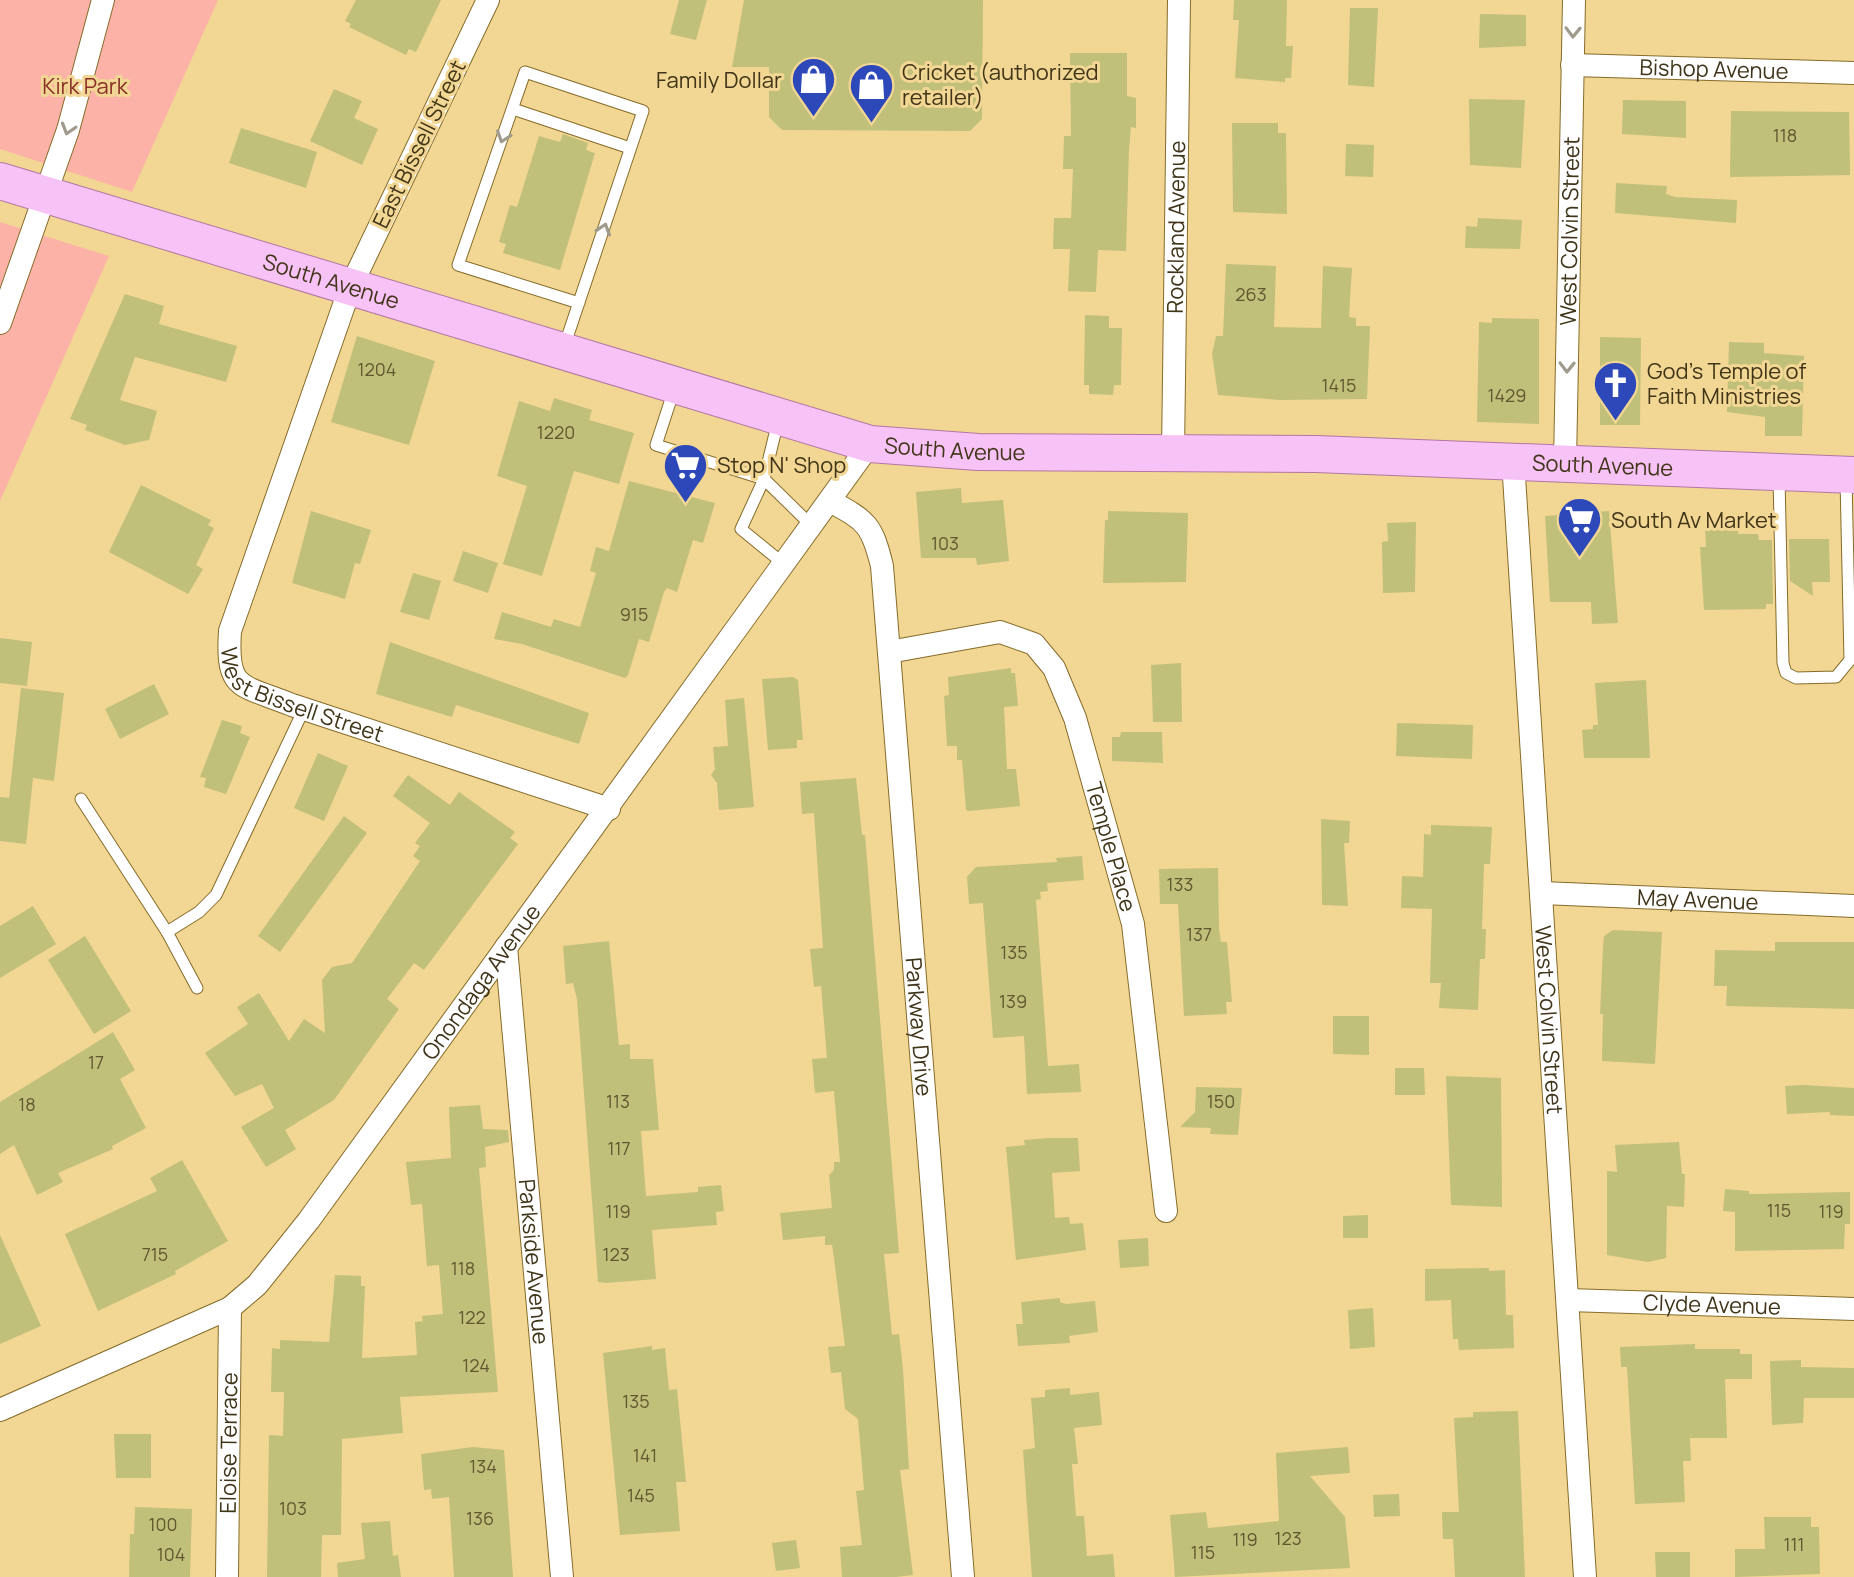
<svg xmlns="http://www.w3.org/2000/svg" width="1854" height="1577" font-family="Manrope,sans-serif">
	<rect width="100%" height="100%" fill="#f2d693"/>
	<!-- green -->
	<g fill="#fdb2a8">
		<path d="M0,0H218L132,192L0,149Z"/>
		<path d="M0,222L109,256L0,501Z"/>
	</g>
	<!-- building -->
	<g fill="#c0c07a">
		<path d="M356,0H441L416,52L409,49L406,55L349,27L351,24L345,21Z"/>
		<path d="M679,0H707L696,40L670,34Z"/>
		<path d="M744,0H983L982,119L970,131L782,130L769,117V67H732Z"/>
		<path d="M1234,0H1287L1286,46H1293L1291,78H1285V82L1235,78L1239,20H1233Z"/>
		<path d="M1350,8H1378L1374,87L1348,85Z"/>
		<path d="M1480,14L1526,15V46L1479,48Z"/>
		<path d="M1070,53H1127V96L1136,98V128L1131,127L1129,149L1126,251L1098,250L1096,292L1068,291L1070,249H1053L1054,218H1071L1073,169H1063L1064,136H1071Z"/>
		<path d="M334,89L362,101L354,118L378,129L362,165L310,141Z"/>
		<path d="M1469,99L1525,100L1521,168L1470,165Z"/>
		<path d="M1623,100L1686,101V138L1622,134Z"/>
		<path d="M1731,111L1849,112L1850,175L1730,177Z"/>
		<path d="M1232,123H1278V133H1286L1287,214L1233,212Z"/>
		<path d="M241,128L317,152L306,188L229,163Z"/>
		<path d="M563,134L588,143L586,150L595,153L560,270L503,253L506,244L499,242L510,205L517,207L539,136L560,142Z"/>
		<path d="M1346,144L1374,145L1373,177L1345,176Z"/>
		<path d="M1616,183L1667,186L1666,194L1675,197L1737,200L1736,223L1615,213Z"/>
		<path d="M1478,218L1522,220L1520,249L1465,248L1466,226L1477,227Z"/>
		<path d="M1226,264L1276,266L1274,327L1321,328L1323,266L1352,268L1349,317L1356,318V326H1370L1367,399L1281,400L1218,395L1212,354L1216,336H1223Z"/>
		<path d="M125,294L164,306L159,324L237,346L226,382L135,357L120,400L157,411L149,440L125,445L85,430L87,425L70,419Z"/>
		<path d="M1085,315L1109,316V328H1122L1121,385H1114L1113,395L1089,394V385H1084Z"/>
		<path d="M1492,318L1539,319V424L1477,422L1479,322L1492,323Z"/>
		<path d="M357,336L435,361L409,445L331,422Z"/>
		<path d="M1600,337L1641,338L1640,425H1600Z"/>
		<path d="M1729,342L1764,343V353L1804,356L1802,436H1765V417L1727,412Z"/>
		<path d="M554,398L592,410L589,420L634,433L619,484L574,471L542,576L503,564L527,486L497,476L519,401L550,411Z"/>
		<path d="M629,481L715,503L703,543L693,540L677,592L667,588L664,592L649,642L639,639L628,675L625,678L522,644L494,639L502,612L551,627L554,619L580,627L596,573L590,571L596,547L609,551Z"/>
		<path d="M141,485L211,520L208,525L214,528L196,565L203,569L188,594L109,552Z"/>
		<path d="M961,488L962,503L1003,500L1009,561L977,565L976,558H921L916,492Z"/>
		<path d="M311,511L371,530L360,564L355,563L345,599L292,583Z"/>
		<path d="M1108,511L1188,513L1186,582L1103,583L1105,520H1108Z"/>
		<path d="M1609,511L1618,623L1592,624L1591,602H1550L1545,516Z"/>
		<path d="M1416,522L1415,592L1383,593L1382,542L1388,541L1387,523Z"/>
		<path d="M1738,527V534H1758L1759,540H1772L1773,604H1766V609L1704,610L1700,547H1706L1705,528Z"/>
		<path d="M1789,539H1829L1830,582H1812L1813,596L1790,581Z"/>
		<path d="M463,551L498,563L488,593L453,581Z"/>
		<path d="M413,573L441,581L429,620L400,612Z"/>
		<path d="M0,638L32,642L27,686L0,683Z"/>
		<path d="M390,642L589,713L579,744L456,705L452,717L376,694Z"/>
		<path d="M1181,663L1182,722H1153L1151,665Z"/>
		<path d="M1011,668V673H1015L1018,706L1004,707L1007,769H1016L1020,806L969,811L966,810L962,760H957V746H947L944,696L949,695L948,677Z"/>
		<path d="M793,677L798,680L803,740H797V748L768,750L762,679Z"/>
		<path d="M1646,680L1650,758H1584L1582,730L1593,729V725H1598L1595,683Z"/>
		<path d="M154,684L169,714L120,739L105,709Z"/>
		<path d="M21,688L64,693L54,781L33,778L26,844L0,841V797L9,798Z"/>
		<path d="M744,698L754,807L719,810L717,783L711,775L715,769L713,747L728,746L725,700Z"/>
		<path d="M222,720L242,726L240,733L250,737L226,794L204,787L206,778L200,777Z"/>
		<path d="M1397,723L1473,725L1472,759L1396,756Z"/>
		<path d="M1121,732H1162L1163,763L1112,761V737H1120Z"/>
		<path d="M318,753L348,766L324,821L294,808Z"/>
		<path d="M408,775L450,805L459,792L515,832L510,838L518,844L424,970L414,963L387,999L399,1009L334,1100L285,1130L296,1149L266,1167L241,1127L274,1108L262,1084L235,1096L205,1053L248,1024L237,1007L259,993L289,1041L304,1019L325,1033L322,980L332,967L352,963L420,861L413,856L420,846L415,843L430,823L393,796Z"/>
		<path d="M856,778L862,835H865L899,1253L884,1254L892,1335L899,1334L903,1369L909,1469L900,1470L913,1575L896,1577H842L840,1547L862,1545L856,1491L864,1490L858,1419L845,1409L841,1372L831,1373L828,1347L845,1346L834,1258L832,1245H825V1236L783,1240L780,1213L832,1208L829,1175L834,1170V1162H840L834,1091L815,1093L812,1059L827,1058L821,986L814,987L810,949L823,948L814,813L802,814L800,782Z"/>
		<path d="M344,816L367,833L280,952L258,936Z"/>
		<path d="M1321,819L1350,821L1349,843H1344L1348,906L1322,905Z"/>
		<path d="M1431,825L1492,827L1490,864H1484L1482,929H1486L1485,959H1480L1478,1010L1439,1008L1441,983H1430L1432,909L1401,908L1402,876L1423,877L1424,834L1431,835Z"/>
		<path d="M1082,856L1084,880L1047,883L1048,891L1040,892L1041,899L1036,900L1048,1066L1079,1064L1081,1092L1027,1094L1024,1036L993,1038L983,903L969,904L967,877L976,867L1057,862L1056,858Z"/>
		<path d="M1218,868L1219,929L1221,942H1227L1232,1002H1226L1227,1014L1184,1016L1178,904H1160L1159,869Z"/>
		<path d="M33,906L56,944L0,978V926Z"/>
		<path d="M1613,930L1662,932L1655,1064L1602,1061L1603,1014H1600L1603,946L1604,936Z"/>
		<path d="M85,936L131,1011L94,1034L48,960Z"/>
		<path d="M609,941L619,1045L630,1044V1059H653L659,1130L641,1131L646,1196L698,1192V1187L721,1185L724,1211L716,1212L717,1225L652,1230L656,1279L606,1283L598,1282L577,999L573,983L566,984L563,946Z"/>
		<path d="M1775,942H1854V1009L1726,1006L1727,986H1714L1715,950L1775,951Z"/>
		<path d="M1333,1016H1369V1055L1333,1054Z"/>
		<path d="M113,1032L135,1070L120,1079L146,1128L112,1146L113,1149L58,1173L63,1182L37,1195L14,1145L0,1154V1102Z"/>
		<path d="M1395,1068H1424L1425,1095H1395Z"/>
		<path d="M1446,1076L1501,1078L1502,1207L1451,1205Z"/>
		<path d="M1804,1085L1854,1088V1116L1830,1115V1112L1787,1114L1785,1086Z"/>
		<path d="M1196,1087L1242,1088L1238,1135L1210,1134L1211,1128L1180,1127L1195,1112Z"/>
		<path d="M480,1105L483,1129L508,1130L509,1142L485,1147L486,1167L479,1168L498,1392L400,1397L403,1433L342,1439L341,1535H322L321,1577H267L269,1435L283,1436L284,1392H271L272,1348L280,1349V1340L329,1342L335,1275L361,1276V1286H365L362,1358L417,1355L415,1322L423,1321L422,1316L443,1314L439,1265L427,1266L422,1204L411,1205L406,1162L451,1158L449,1107Z"/>
		<path d="M1049,1138H1078L1080,1171L1052,1173L1055,1218L1069,1217L1070,1224L1083,1223L1086,1250L1016,1260L1006,1147L1025,1145L1024,1140Z"/>
		<path d="M1679,1142L1682,1174H1685L1684,1207L1667,1206L1666,1258L1648,1262L1607,1255V1171L1617,1172L1615,1145Z"/>
		<path d="M182,1160L228,1241L175,1271L176,1274L98,1311L65,1234L157,1191L150,1178Z"/>
		<path d="M1725,1189L1749,1191V1194L1850,1192V1224H1845L1844,1249L1735,1251V1212L1723,1211Z"/>
		<path d="M1368,1215V1238H1343V1216Z"/>
		<path d="M0,1235L41,1326L0,1344Z"/>
		<path d="M1148,1238L1149,1266L1120,1268L1118,1240Z"/>
		<path d="M1489,1268V1271L1505,1270L1506,1315H1513L1514,1348L1459,1350L1458,1339H1453L1451,1300L1425,1301V1269Z"/>
		<path d="M1060,1298V1302L1066,1304L1095,1301L1098,1332L1069,1336L1070,1343L1018,1346L1016,1324H1023L1021,1302Z"/>
		<path d="M1373,1308L1375,1347L1350,1349L1348,1310Z"/>
		<path d="M1695,1344V1349H1740V1354H1752V1379H1725L1727,1438H1690L1691,1461H1683L1685,1502L1635,1504L1627,1367H1621L1620,1347Z"/>
		<path d="M652,1346V1350L665,1348L669,1390L677,1389L686,1482H676L680,1531L620,1535L603,1353Z"/>
		<path d="M1801,1360V1367L1854,1368V1398H1804L1803,1423L1772,1425L1770,1361Z"/>
		<path d="M1070,1388V1395L1099,1392L1102,1425L1074,1428L1078,1464H1072L1076,1516H1084L1087,1556L1113,1554L1115,1577H1032L1023,1450L1035,1448L1031,1398L1045,1397V1390Z"/>
		<path d="M1518,1411L1525,1577H1455L1453,1539H1443L1442,1512H1459L1454,1418L1473,1417V1412Z"/>
		<path d="M114,1434H151V1478H116Z"/>
		<path d="M473,1447L504,1450L513,1577H454L449,1497L432,1499L431,1489L424,1490L421,1454Z"/>
		<path d="M1348,1447L1350,1473L1310,1476L1345,1517L1350,1568L1175,1577L1170,1515L1206,1512L1208,1528L1279,1521L1276,1453Z"/>
		<path d="M1399,1494L1400,1516L1374,1517L1373,1495Z"/>
		<path d="M135,1507L192,1509L190,1577H129L130,1534H134Z"/>
		<path d="M1764,1517H1811V1527H1819L1820,1574L1735,1577V1549H1765Z"/>
		<path d="M390,1521L393,1556L398,1555L401,1577H338L337,1563L365,1559L361,1523Z"/>
		<path d="M796,1540L800,1568L776,1571L772,1543Z"/>
		<path d="M1655,1552H1690V1577H1656Z"/>
	</g>
	<g fill="none" stroke-linecap="round" stroke-linejoin="round">
		<defs>
			<g id="lane">
				<path d="M513,109L630,148"/>
				<path d="M564,347L643,111L525,72L458,265L579,303"/>
				<path d="M674,390L656,445L764,479L741,529L785,565"/>
				<path d="M778,421L764,479L812,526"/>
				<path d="M1779,477L1783,663L1786,673L1796,678L1836,677L1850,660L1846,479"/>
				<path d="M81,799L167,932L199,912L216,895L304,709"/>
				<path d="M167,932L197,988"/>
			</g>
			<g id="street">
				<path id="s1" d="M488,0L350,288L230,631C226,692 241,684 292,705L609,809"/>
				<path id="s2" d="M1572,65L1854,73"/>
				<path d="M0,323L68,130L103,0"/>
				<path id="s3" d="M1173,453L1179,0"/>
				<path id="s4" d="M1513,461L1585,1577"/>
				<path id="s5" d="M1565,463L1574,0"/>
				<path id="s6" d="M830,501C867,521 872,525 882,566L963,1577"/>
				<path id="s7" d="M889,652L1000,632L1034,644L1054,668L1075,718L1133,924L1166,1211"/>
				<path id="s8" d="M1542,893L1854,906"/>
				<path id="s9" d="M506,947L562,1577"/>
				<path id="s10" d="M1568,1300L1854,1309"/>
				<path id="s11" d="M0,1410L230,1308L257,1285L309,1220L870,444"/>
				<path id="s12" d="M227,1577L230,1308"/>
			</g>
			<g id="primary">
				<path id="s13" d="M0,181L870,444L978,452L1316,454L1854,475"/>
			</g>
		</defs>
		<!-- lane casing -->
		<use href="#lane" stroke="#866c2a" stroke-width="13"/>
		<!-- street casing -->
		<use href="#street" stroke="#866c2a" stroke-width="24"/>
		<!-- primary casing -->
		<use href="#primary" stroke="#b376a4" stroke-width="38"/>
		<!-- lane -->
		<use href="#lane" stroke="#fff" stroke-width="11"/>
		<!-- street -->
		<use href="#street" stroke="#fff" stroke-width="22"/>
		<!-- primary -->
		<use href="#primary" stroke="#f7c2f5" stroke-width="36"/>
	</g>
	<!-- one-way arrows -->
	<defs><path id="oneway-chevron" d="M-2-3.5L2.5 0L-2 3.5" fill="none" stroke-width="1.6" stroke-linecap="round" stroke-linejoin="round" transform="scale(2)"/></defs>
	<g stroke="#a09a8c">
		<use href="#oneway-chevron" transform="translate(1573 32) rotate(91)"/>
		<use href="#oneway-chevron" transform="translate(68 129) rotate(107)"/>
		<use href="#oneway-chevron" transform="translate(503 137) rotate(109)"/>
		<use href="#oneway-chevron" transform="translate(604 229) rotate(-72)"/>
		<use href="#oneway-chevron" transform="translate(1567 367) rotate(91)"/>
	</g>
	<!-- icons -->
	<defs>
		<symbol id="shop-pin" viewBox="-11 -11 22 30"><path d="M0 17L-7.5 6A9.5 9.5 0 1 1 7.5 6Z" fill="#2d48b9" stroke="#f2d693"/><path d="M-5-2.5h2.3a2.7 3.5 0 0 1 5.4 0H5L5.5 6h-11ZM-1.5-2.5h3a1.5 2.3 0 0 0-3 0Z" fill="#fff"/></symbol>
		<symbol id="church-pin" viewBox="-11 -11 22 30"><path d="M0 17L-7.5 6A9.5 9.5 0 1 1 7.5 6Z" fill="#2d48b9" stroke="#f2d693"/><path d="M-1.2-6h2.4v3.5h3.3v2.4h-3.3V6h-2.4V-.1h-3.3v-2.4h3.3Z" fill="#fff"/></symbol>
		<symbol id="supermarket-pin" viewBox="-11 -11 22 30"><path d="M0 17L-7.5 6A9.5 9.5 0 1 1 7.5 6Z" fill="#2d48b9" stroke="#f2d693"/><path d="M-6-5.5h2.5l.6 2H6L4.5 2H-2.5L-4.4-4H-6ZM-1.5 3.2a1.3 1.3 0 1 0 .1 0ZM3 3.2a1.3 1.3 0 1 0 .1 0Z" fill="#fff"/></symbol>
	</defs>
	<g fill-rule="evenodd">
		<use href="#shop-pin" x="788" y="54" width="51" height="69"/>
		<use href="#shop-pin" x="846" y="60" width="51" height="69"/>
		<use href="#church-pin" x="1590" y="358" width="51" height="69"/>
		<use href="#supermarket-pin" x="660" y="440" width="51" height="69"/>
		<use href="#supermarket-pin" x="1554" y="494" width="51" height="69"/>
	</g>
	<g text-anchor="middle" stroke-width="6" stroke-linejoin="round" paint-order="stroke">
		<!-- number labels -->
		<g font-size="18" fill="#605831">
			<text x="1785" y="142">118</text>
			<text x="1251" y="301">263</text>
			<text x="377" y="376">1204</text>
			<text x="1339" y="392">1415</text>
			<text x="1507" y="402">1429</text>
			<text x="556" y="439">1220</text>
			<text x="945" y="550">103</text>
			<text x="634" y="621">915</text>
			<text x="1180" y="891">133</text>
			<text x="1199" y="941">137</text>
			<text x="1014" y="959">135</text>
			<text x="1013" y="1008">139</text>
			<text x="96" y="1069">17</text>
			<text x="618" y="1108">113</text>
			<text x="1221" y="1108">150</text>
			<text x="27" y="1111">18</text>
			<text x="619" y="1155">117</text>
			<text x="1779" y="1217">115</text>
			<text x="618" y="1218">119</text>
			<text x="1831" y="1218">119</text>
			<text x="155" y="1261">715</text>
			<text x="616" y="1261">123</text>
			<text x="463" y="1275">118</text>
			<text x="472" y="1324">122</text>
			<text x="476" y="1372">124</text>
			<text x="636" y="1408">135</text>
			<text x="645" y="1462">141</text>
			<text x="483" y="1473">134</text>
			<text x="641" y="1502">145</text>
			<text x="293" y="1515">103</text>
			<text x="480" y="1525">136</text>
			<text x="163" y="1531">100</text>
			<text x="1288" y="1545">123</text>
			<text x="1245" y="1546">119</text>
			<text x="1794" y="1551">111</text>
			<text x="1203" y="1559">115</text>
			<text x="171" y="1561">104</text>
		</g>
		<!-- street labels -->
		<g font-size="22" fill="#403519" stroke="#f2d693">
			<text dy="8" stroke="none"><textPath href="#s2" startOffset="142">Bishop Avenue</textPath></text>
			<text transform="translate(419 144) rotate(-64)" y="8">East Bissell Street</text>
			<text dy="8" stroke="none"><textPath href="#s3" startOffset="226">Rockland Avenue</textPath></text>
			<text dy="8" stroke="none"><textPath href="#s5" startOffset="232">West Colvin Street</textPath></text>
			<text dy="8" stroke="none"><textPath href="#s13" startOffset="346">South Avenue</textPath></text>
			<text dy="8" stroke="none"><textPath href="#s13" startOffset="994">South Avenue</textPath></text>
			<text dy="8" stroke="none"><textPath href="#s13" startOffset="1642">South Avenue</textPath></text>
			<text dy="8" stroke="none"><textPath href="#s1" startOffset="794">West Bissell Street</textPath></text>
			<text dy="8" stroke="none"><textPath href="#s7" startOffset="368">Temple Place</textPath></text>
			<text dy="8" stroke="none"><textPath href="#s8" startOffset="156">May Avenue</textPath></text>
			<text dy="8" stroke="none"><textPath href="#s11" startOffset="664">Onondaga Avenue</textPath></text>
			<text dy="8" stroke="none"><textPath href="#s4" startOffset="560">West Colvin Street</textPath></text>
			<text dy="8" stroke="none"><textPath href="#s6" startOffset="550">Parkway Drive</textPath></text>
			<text dy="8" stroke="none"><textPath href="#s9" startOffset="316">Parkside Avenue</textPath></text>
			<text dy="8" stroke="none"><textPath href="#s10" startOffset="144">Clyde Avenue</textPath></text>
			<text dy="8" stroke="none"><textPath href="#s12" startOffset="134">Eloise Terrace</textPath></text>
		</g>
		<!-- poi labels -->
		<g font-size="22" fill="#403519" stroke="#f2d693" text-anchor="start">
			<text x="902" y="80">Cricket (authorized<tspan x="902" dy="25">retailer)</tspan></text>
			<text x="782" y="88" text-anchor="end">Family Dollar</text>
			<text x="1647" y="379">God's Temple of<tspan x="1647" dy="25">Faith Ministries</tspan></text>
			<text x="717" y="473">Stop N' Shop</text>
			<text x="1611" y="528">South Av Market</text>
		</g>
		<!-- park labels -->
		<g font-size="22" fill="#883029" stroke="#f2d693">
			<text x="85" y="94">Kirk Park</text>
		</g>
	</g>
</svg>
